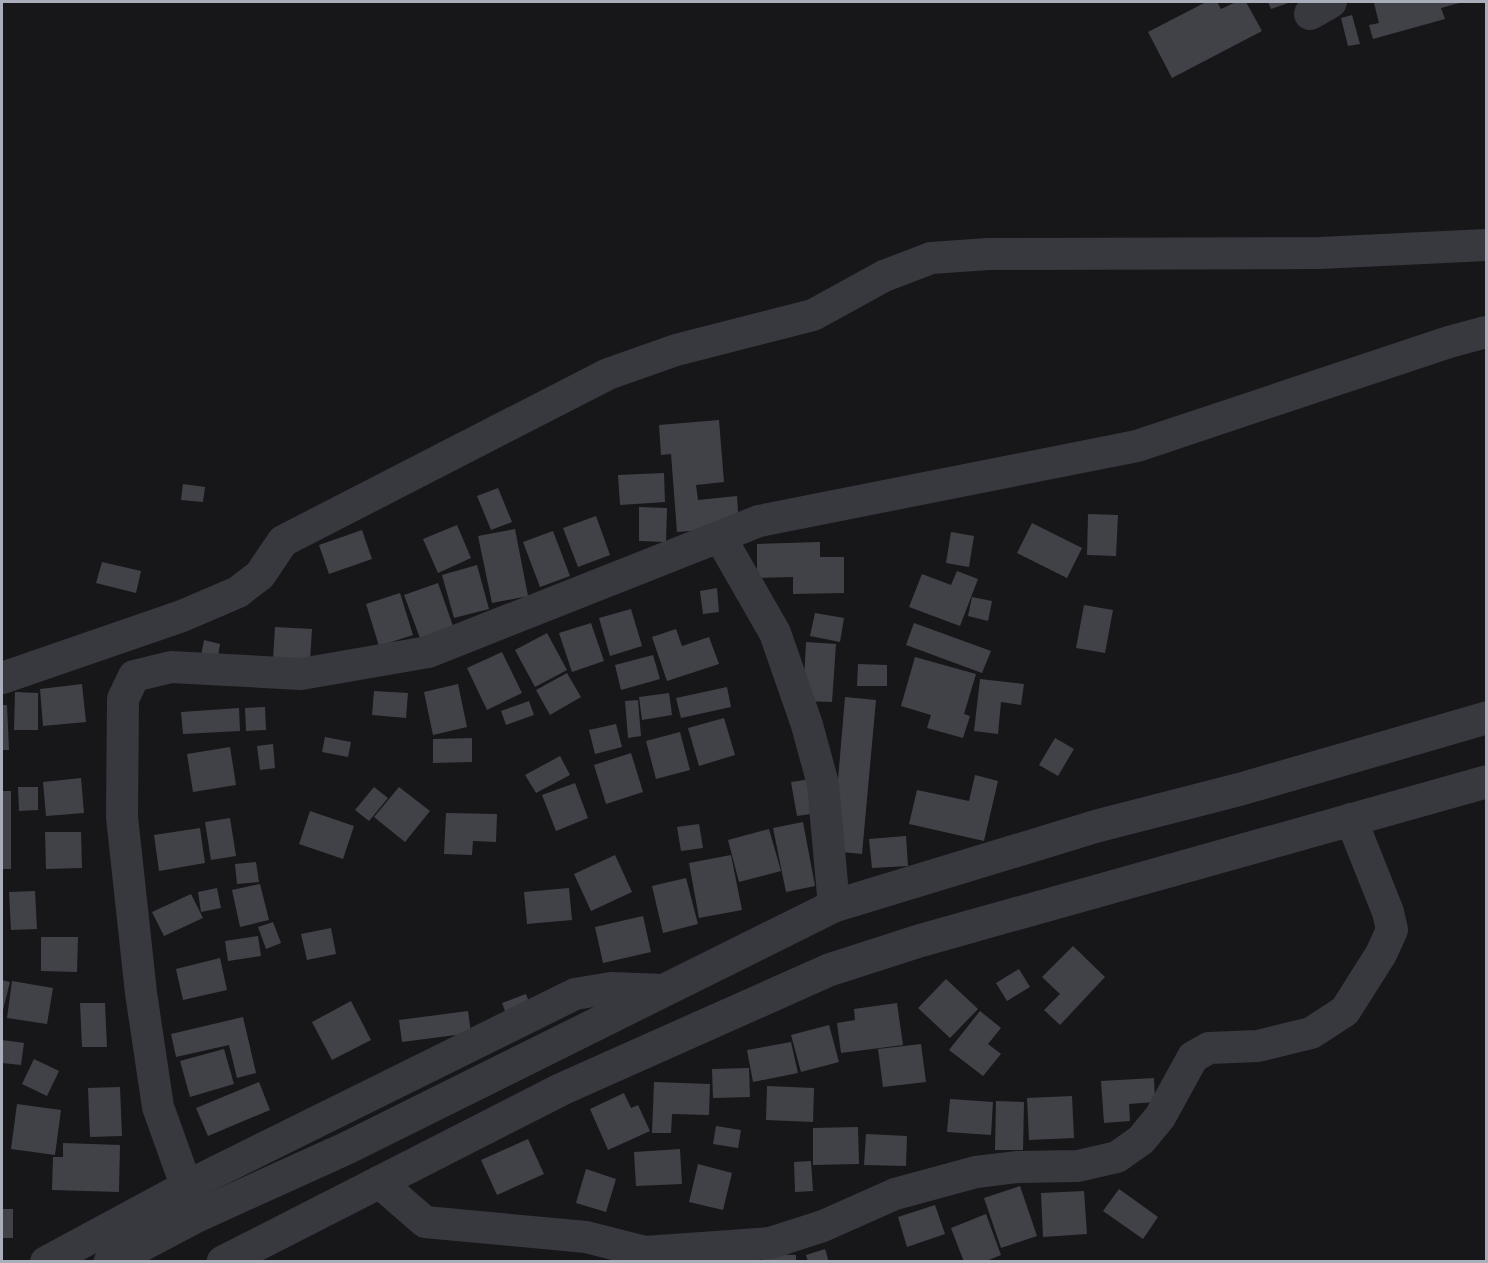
<svg xmlns="http://www.w3.org/2000/svg" width="1488" height="1263" font-family="Manrope,sans-serif">
	<rect width="100%" height="100%" fill="#17171a"/>
	<!-- building -->
	<g fill="#414247">
		<path d="M1206,2H1217L1221,9L1236,2H1246L1262,31L1172,78L1148,32Z"/>
		<path d="M1268,2H1291L1271,9Z"/>
		<path d="M1380,2H1463L1441,8L1445,19L1373,39L1369,25L1379,23L1374,3Z"/>
		<path d="M1352,15L1360,44L1348,46L1341,18Z"/>
		<path d="M719,420L724,482L696,485L698,500L737,496L739,527L677,532L671,454L661,455L659,425Z"/>
		<path d="M664,473L665,502L620,505L618,475Z"/>
		<path d="M183,484L205,487L203,502L181,500Z"/>
		<path d="M498,488L512,522L491,530L477,496Z"/>
		<path d="M639,507L667,508L666,542L639,541Z"/>
		<path d="M1088,514L1118,515L1116,556L1087,555Z"/>
		<path d="M596,516L610,555L578,567L563,528Z"/>
		<path d="M1032,523L1082,548L1067,578L1017,553Z"/>
		<path d="M457,525L471,558L438,573L423,539Z"/>
		<path d="M515,529L528,596L492,603L478,536Z"/>
		<path d="M362,530L372,559L329,574L319,545Z"/>
		<path d="M553,531L570,576L540,587L523,542Z"/>
		<path d="M951,532L974,536L969,567L946,563Z"/>
		<path d="M820,542V557H844V593L793,594V577L757,578V544Z"/>
		<path d="M102,562L141,571L136,593L96,583Z"/>
		<path d="M477,565L489,609L454,618L442,575Z"/>
		<path d="M957,571L978,579L960,626L909,607L922,574L951,585Z"/>
		<path d="M438,583L453,626L420,638L404,595Z"/>
		<path d="M717,588L719,612L703,614L700,591Z"/>
		<path d="M400,593L413,635L379,646L366,604Z"/>
		<path d="M972,597L992,601L988,621L968,616Z"/>
		<path d="M1084,605L1113,610L1105,653L1076,648Z"/>
		<path d="M631,609L642,646L610,656L599,618Z"/>
		<path d="M815,613L844,618L840,642L810,636Z"/>
		<path d="M591,623L604,661L572,672L559,633Z"/>
		<path d="M914,623L991,651L982,673L906,645Z"/>
		<path d="M275,627L312,629L310,661L273,659Z"/>
		<path d="M676,629L682,646L709,637L719,664L667,681L652,637Z"/>
		<path d="M547,633L567,670L535,687L515,650Z"/>
		<path d="M204,640L220,644L216,668L199,666Z"/>
		<path d="M806,642L836,644L832,702L803,701Z"/>
		<path d="M502,652L522,693L487,710L467,668Z"/>
		<path d="M653,655L660,679L621,690L615,665Z"/>
		<path d="M915,657L976,674L964,714L970,716L963,738L927,728L931,715L901,706Z"/>
		<path d="M858,664L887,665V686H857Z"/>
		<path d="M567,673L581,697L550,715L536,690Z"/>
		<path d="M980,679L1024,684L1021,705L1001,702L998,734L974,731Z"/>
		<path d="M82,684L86,722L43,726L40,689Z"/>
		<path d="M458,684L467,727L433,735L424,692Z"/>
		<path d="M727,687L731,707L681,718L676,698Z"/>
		<path d="M374,691L408,693L406,718L372,715Z"/>
		<path d="M15,692L38,693V730H14Z"/>
		<path d="M669,693L672,715L642,720L639,697Z"/>
		<path d="M845,697L876,700L862,854L832,851Z"/>
		<path d="M638,700L641,736L628,738L625,701Z"/>
		<path d="M529,701L534,715L506,725L501,711Z"/>
		<path d="M2,705H7L9,750H2Z"/>
		<path d="M265,707L266,730L246,731L245,708Z"/>
		<path d="M239,708L240,731L183,734L181,712Z"/>
		<path d="M724,718L735,755L699,766L688,728Z"/>
		<path d="M616,724L622,747L595,754L589,730Z"/>
		<path d="M680,732L690,770L656,779L646,741Z"/>
		<path d="M325,737L351,742L348,757L322,752Z"/>
		<path d="M472,738V762L433,763V739Z"/>
		<path d="M1055,738L1074,749L1058,776L1039,765Z"/>
		<path d="M273,744L275,768L260,770L257,746Z"/>
		<path d="M230,747L236,785L193,792L187,754Z"/>
		<path d="M631,753L643,792L606,804L594,765Z"/>
		<path d="M560,756L570,775L536,793L525,775Z"/>
		<path d="M975,775L998,781L984,841L909,824L917,790L969,801Z"/>
		<path d="M81,778L84,813L46,816L43,782Z"/>
		<path d="M811,779L817,813L797,816L791,782Z"/>
		<path d="M575,783L588,818L556,831L542,795Z"/>
		<path d="M18,787H38V810L19,811Z"/>
		<path d="M374,787L388,798L369,821L355,810Z"/>
		<path d="M399,787L430,811L405,842L374,817Z"/>
		<rect x="2" y="791" width="9" height="78"/>
		<path d="M310,811L354,826L343,859L299,844Z"/>
		<path d="M446,813L497,814L496,842L473,841L472,855L444,854Z"/>
		<path d="M230,818L236,856L211,860L205,822Z"/>
		<path d="M803,822L815,886L786,892L773,828Z"/>
		<path d="M699,824L703,848L681,851L677,827Z"/>
		<path d="M200,828L205,863L159,871L154,835Z"/>
		<path d="M769,829L781,871L739,882L728,840Z"/>
		<path d="M45,832H81L82,868L46,869Z"/>
		<path d="M906,836L908,866L872,868L869,839Z"/>
		<path d="M615,855L632,892L591,911L574,874Z"/>
		<path d="M731,855L742,910L699,918L689,863Z"/>
		<path d="M256,862L259,882L237,884L235,864Z"/>
		<path d="M686,878L698,924L663,933L652,886Z"/>
		<path d="M260,884L269,920L240,927L232,890Z"/>
		<path d="M217,888L221,908L201,912L198,892Z"/>
		<path d="M569,888L572,920L527,924L524,892Z"/>
		<path d="M35,891L37,929L11,930L9,892Z"/>
		<path d="M191,894L203,918L164,936L152,912Z"/>
		<path d="M643,916L651,952L603,963L595,927Z"/>
		<path d="M273,922L281,943L266,949L258,927Z"/>
		<path d="M331,928L336,954L307,960L301,934Z"/>
		<path d="M258,936L261,956L228,961L225,941Z"/>
		<path d="M41,937H78L77,972L41,971Z"/>
		<path d="M1073,946L1105,977L1060,1025L1044,1010L1060,994L1042,977Z"/>
		<path d="M220,958L227,990L183,1000L176,969Z"/>
		<path d="M1019,969L1030,987L1007,1001L996,983Z"/>
		<path d="M946,979L978,1009L950,1038L918,1008Z"/>
		<path d="M2,980L10,982L2,1014Z"/>
		<path d="M12,981L53,988L47,1024L7,1018Z"/>
		<path d="M526,994L532,1011L508,1019L502,1003Z"/>
		<path d="M351,1001L371,1040L332,1060L312,1022Z"/>
		<path d="M80,1003H105L107,1047H82Z"/>
		<path d="M897,1003L903,1045L841,1053L837,1023L855,1020L854,1009Z"/>
		<path d="M468,1011L471,1033L402,1042L399,1020Z"/>
		<path d="M980,1011L1001,1028L988,1044L1001,1054L983,1076L949,1050Z"/>
		<path d="M243,1017L256,1073L237,1078L229,1045L176,1057L171,1034Z"/>
		<path d="M829,1025L839,1062L801,1072L791,1035Z"/>
		<path d="M2,1040L24,1043L21,1065L2,1063Z"/>
		<path d="M791,1042L798,1073L753,1082L747,1050Z"/>
		<path d="M921,1044L926,1082L883,1087L878,1049Z"/>
		<path d="M224,1049L234,1084L190,1097L180,1061Z"/>
		<path d="M34,1059L59,1071L47,1096L22,1084Z"/>
		<path d="M749,1068L750,1097L713,1098L712,1069Z"/>
		<path d="M1154,1078L1155,1102L1129,1104L1130,1121L1104,1123L1101,1081Z"/>
		<path d="M259,1082L270,1110L208,1136L196,1108Z"/>
		<path d="M654,1082L710,1084L709,1115L672,1114L671,1133H652Z"/>
		<path d="M767,1086L814,1088L813,1122L766,1120Z"/>
		<path d="M120,1087L122,1136L90,1137L88,1088Z"/>
		<path d="M624,1093L631,1108L638,1105L650,1131L608,1150L590,1109Z"/>
		<path d="M1072,1096L1074,1138L1029,1140L1027,1098Z"/>
		<path d="M950,1099L993,1102L991,1135L947,1132Z"/>
		<path d="M996,1101L1024,1102L1023,1150H995Z"/>
		<path d="M17,1104L61,1110L55,1155L11,1149Z"/>
		<path d="M716,1126L741,1130L738,1148L713,1144Z"/>
		<path d="M858,1127L859,1164L813,1165V1128Z"/>
		<path d="M866,1134L907,1136L906,1166L864,1165Z"/>
		<path d="M528,1139L544,1174L497,1195L481,1160Z"/>
		<path d="M63,1143L120,1145L119,1192L52,1190L53,1157H63Z"/>
		<path d="M680,1149L682,1184L636,1186L634,1152Z"/>
		<path d="M811,1161L813,1191L795,1192L794,1162Z"/>
		<path d="M698,1164L732,1173L723,1210L689,1202Z"/>
		<path d="M586,1169L616,1179L606,1212L576,1203Z"/>
		<path d="M1020,1186L1037,1236L1001,1248L984,1198Z"/>
		<path d="M1119,1189L1158,1217L1143,1239L1103,1211Z"/>
		<path d="M1084,1191L1087,1234L1043,1237L1041,1193Z"/>
		<path d="M935,1205L945,1234L907,1247L898,1217Z"/>
		<rect x="2" y="1209" width="11" height="29"/>
		<path d="M986,1214L1001,1255L984,1262H964L951,1228Z"/>
		<path d="M825,1249L829,1262H808L806,1255Z"/>
		<path d="M763,1254L796,1255V1262H762Z"/>
	</g>
	<g fill="none" stroke-linecap="round" stroke-linejoin="round">
		<!-- minor -->
		<g stroke="#38393f" stroke-width="32">
			<path d="M1310,14L1331,2"/>
			<path d="M720,537L775,633L807,725L823,784L834,906"/>
			<path d="M2,678L182,616L238,592L260,575L283,541L608,374L676,350L813,315L884,276L931,258L988,254L1320,253L1486,245"/>
			<path d="M379,1182L425,1222L586,1237L645,1252L770,1243L823,1226L895,1194L976,1172L1018,1167L1078,1166L1117,1157L1141,1140L1160,1117L1193,1057L1209,1048L1258,1046L1311,1033L1345,1011L1381,954L1392,930L1388,912L1351,819"/>
			<path d="M197,1216L158,1107L141,993L122,817L123,699L134,676L171,667L301,674L428,652L759,521L1137,446L1449,342L1486,332"/>
			<path d="M46,1262L185,1187L575,994L611,988L664,990"/>
		</g>
		<!-- tertiary -->
		<g stroke="#38393f" stroke-width="33">
			<path d="M110,1262L197,1216L347,1148L834,906L1097,826L1241,789L1486,718"/>
			<path d="M223,1262L562,1089L829,970L919,941L1486,782"/>
		</g>
	</g>
	<!-- border -->
	<rect width="1488" height="1263" fill="none" stroke="#a9aeba" stroke-width="6"/>
</svg>
